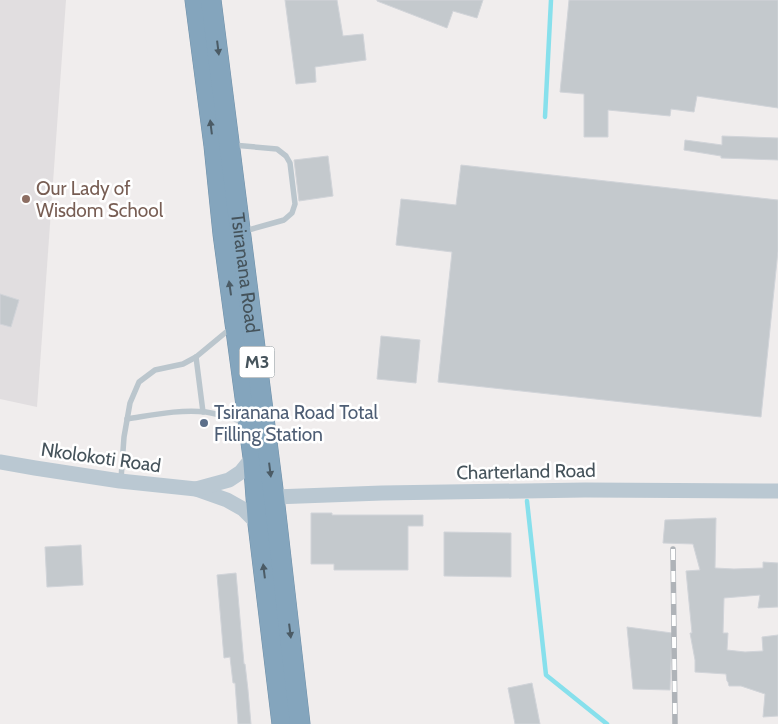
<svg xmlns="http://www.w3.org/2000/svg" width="778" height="724" font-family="Cabin,sans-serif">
	<rect width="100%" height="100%" fill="#f0eded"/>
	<!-- education -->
	<path fill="#e1dee0" d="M0,0H66L37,407L0,399Z"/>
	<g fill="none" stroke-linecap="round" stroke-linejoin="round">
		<!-- stream -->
		<g stroke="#87e0ec" stroke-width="4.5">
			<path d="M545,117L551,0"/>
			<path d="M527,501L546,675L607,724"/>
		</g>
	</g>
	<!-- building -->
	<g fill="#c4c9cd" stroke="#d1d4d9">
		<path d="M285,0H337L343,36L363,34L366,60L315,67L316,82L296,84Z"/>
		<path d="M377,0H483L477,18L453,11L447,28L377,1Z"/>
		<path d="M569,0H778V108L697,96L694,112L671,109L670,116L608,110V137H584V94L560,92Z"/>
		<path d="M722,136L778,138V160L721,158V156L684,150L685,140L722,145Z"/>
		<path d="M328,156L333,196L299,201L294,160Z"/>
		<path d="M461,165L778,200V251L761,417L438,382L452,252L396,245L401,199L456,205Z"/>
		<path d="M0,294L19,300L11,327L0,324Z"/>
		<path d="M381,336L420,340L416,383L377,379Z"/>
		<path d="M311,513H332V515H423V526H408V570H334V564H311Z"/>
		<path d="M716,518L715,568L734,569L763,568V562L778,563V607L758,608L760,595L724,598L723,633H728L727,650L745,652L763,651L762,637L778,635V716L763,717L765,694L741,686H729L728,682L727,681L726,674L695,672V660L690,633H692L686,571L700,570L693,544L663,543L665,520Z"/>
		<path d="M444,532L511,533V577L444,576Z"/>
		<path d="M81,545L83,585L47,587L45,547Z"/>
		<path d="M236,573L244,664H245L248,690L251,724H238L235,683H233L230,657L224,658L217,575Z"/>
		<path d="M627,627L672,633L670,690L633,689Z"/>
		<path d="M532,683L540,724H515L508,688Z"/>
	</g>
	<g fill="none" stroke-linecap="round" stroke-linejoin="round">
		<defs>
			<g id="highway">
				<path d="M195,0L214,146L223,234L253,457L258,524L282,724"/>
				<path id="s1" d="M211,0L274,497L300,724"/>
			</g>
		</defs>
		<!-- highway casing -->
		<use href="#highway" stroke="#6f90a9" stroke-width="21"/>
		<!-- lane -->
		<g stroke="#bbc6cd" stroke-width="5.5">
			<path d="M233,145L277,149L286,156L290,163L295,204L292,213L284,220L245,231"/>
			<path d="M196,357L203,412"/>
			<path d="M127,419C153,415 180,409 206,412C219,414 231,418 244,422"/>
			<path d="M121,479L124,437L130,403L139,382L155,370L183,364L196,357L231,328"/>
		</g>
		<!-- secondary -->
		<g stroke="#bac8d2" stroke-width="15">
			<path d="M0,462L35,468L120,481L196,489L227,500L243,509L258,524"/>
			<path d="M196,489L229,480L241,472L253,457"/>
			<path d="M274,497L382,493L585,490L778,491"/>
		</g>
		<!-- highway -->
		<use href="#highway" stroke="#84a5bd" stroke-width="20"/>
		<defs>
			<path id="rail" d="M673,549L675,724"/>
		</defs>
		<!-- rail casing -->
		<use href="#rail" stroke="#afb3b8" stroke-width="5.5"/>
		<!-- rail -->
		<use href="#rail" stroke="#fff" stroke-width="4" stroke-dasharray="11" stroke-linecap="butt"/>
	</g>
	<!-- one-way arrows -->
	<defs><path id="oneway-solid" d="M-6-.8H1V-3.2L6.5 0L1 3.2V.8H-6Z" transform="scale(1.25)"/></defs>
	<g fill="#4b5b65">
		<use href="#oneway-solid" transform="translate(218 48) rotate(83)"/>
		<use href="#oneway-solid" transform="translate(211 127) rotate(-97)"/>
		<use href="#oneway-solid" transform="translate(230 288) rotate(-98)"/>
		<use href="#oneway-solid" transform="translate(270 470) rotate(83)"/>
		<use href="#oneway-solid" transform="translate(264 571) rotate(-97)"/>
		<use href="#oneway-solid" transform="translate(290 631) rotate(83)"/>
	</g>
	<!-- markers -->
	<circle fill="#8d6e63" stroke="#fff" stroke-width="2" cx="26" cy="199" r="5"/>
	<circle fill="#5c6f8a" stroke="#fff" stroke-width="2" cx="204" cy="423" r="5"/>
	<g text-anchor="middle" stroke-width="5" stroke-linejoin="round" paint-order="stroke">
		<!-- shield labels -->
		<rect fill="#fff" stroke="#7d878c" stroke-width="1" x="239.5" y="346.5" width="35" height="31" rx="4"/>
		<g font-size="18" font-weight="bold" fill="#45535b">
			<text x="257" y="368">M3</text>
		</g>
		<!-- education labels -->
		<g font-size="19" fill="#785e54" stroke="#fff" text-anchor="start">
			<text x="36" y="195">Our Lady of<tspan x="36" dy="22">Wisdom School</tspan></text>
		</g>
		<!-- street labels -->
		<g font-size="19" fill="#45535b" stroke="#fff">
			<text dy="7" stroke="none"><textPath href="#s1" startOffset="275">Tsiranana Road</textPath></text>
			<text transform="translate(101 457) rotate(8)" y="7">Nkolokoti Road</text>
			<text transform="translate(526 471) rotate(-1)" y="7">Charterland Road</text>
		</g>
		<!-- service labels -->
		<g font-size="19" fill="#4e5e75" stroke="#fff" text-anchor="start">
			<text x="214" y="419">Tsiranana Road Total<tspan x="214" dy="22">Filling Station</tspan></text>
		</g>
	</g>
</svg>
